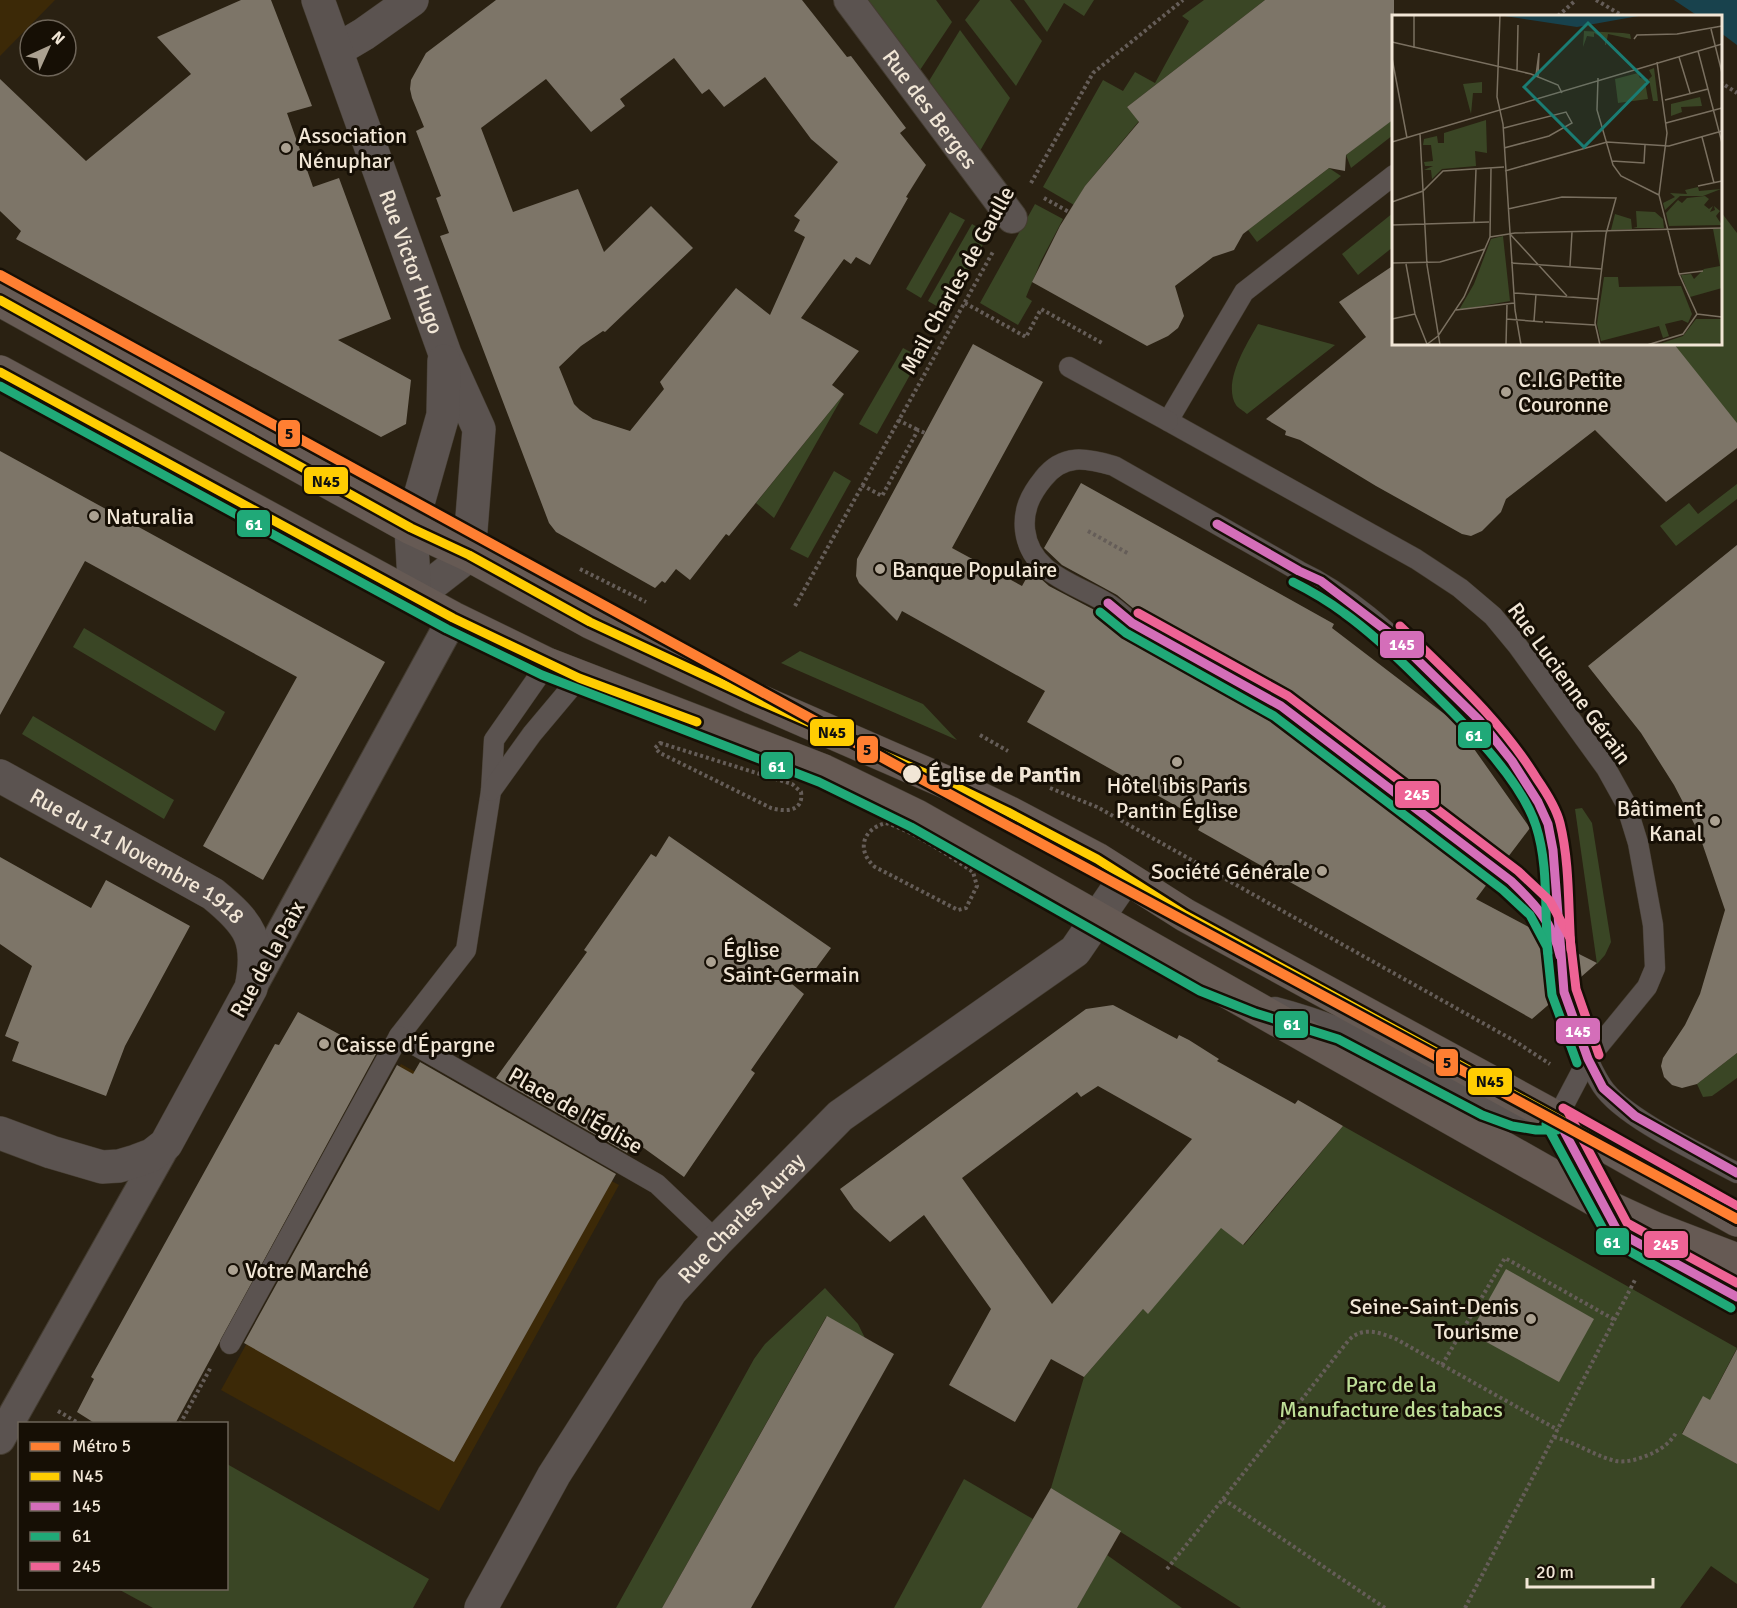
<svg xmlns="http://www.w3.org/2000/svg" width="1737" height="1608" font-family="Signika,sans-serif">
	<rect width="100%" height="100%" fill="#2a2112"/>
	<!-- built -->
	<g fill="#3c2907">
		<path d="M0,0H55L0,56Z"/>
		<path d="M401,1064L619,1185L439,1511L221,1390Z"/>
	</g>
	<!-- green -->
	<g fill="#3a4625">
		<path d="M868,0H936L952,22L920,70Z"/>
		<path d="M980,0H1010L1042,41L1016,86L965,20Z"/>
		<path d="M1024,0H1094L1084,16L1064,3L1047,32Z"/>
		<path d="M1204,0H1265L1127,107L1139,121L1085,186L1074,205L1043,187L1103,80L1123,91L1135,72L1155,83L1189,21L1182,16Z"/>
		<path d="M960,30L1010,98L980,151L929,81Z"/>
		<path d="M1393,119V135L1351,168L1346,155Z"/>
		<path d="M1329,168L1341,176L1257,242L1248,230Z"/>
		<path d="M1035,204L1063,219L1041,261L1026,297L1032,301L1018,325L980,303Z"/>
		<path d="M950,212L965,220L921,298L906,289Z"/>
		<path d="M1721,212L1737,233V424L1676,348L1677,346L1676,344H1720Z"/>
		<path d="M1393,213V247L1358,275L1342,254Z"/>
		<path d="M972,224L989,234L945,311L928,301Z"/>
		<path d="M1258,324L1335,345L1247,414C1244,411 1238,408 1236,405C1222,382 1247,344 1258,324Z"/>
		<path d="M903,348L920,357L877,434L859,424Z"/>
		<path d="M844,394L774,518L756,503Z"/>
		<path d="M834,471L851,481L808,558L790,549Z"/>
		<path d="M1737,484V499L1676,546L1660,526L1689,503L1698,514Z"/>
		<path d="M84,628L225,712L215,731L73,647Z"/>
		<path d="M800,651L923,704L957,740L781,663Z"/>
		<path d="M33,716L174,800L164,819L22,734Z"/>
		<path d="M1582,808L1592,823L1611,942L1605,955L1597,964L1575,809Z"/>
		<path d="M1737,1053V1078L1712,1096L1703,1097L1697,1084Z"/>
		<path d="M1343,1126L1737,1348L1713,1394L1716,1404L1703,1397L1682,1433L1737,1464V1584L1711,1566L1680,1608H1241L1051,1488L1084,1377L1143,1309L1148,1313L1214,1222L1244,1245Z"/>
		<path d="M825,1288L858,1324L865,1338L826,1317L662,1608H616L754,1359L765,1344Z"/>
		<path d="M227,1464L429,1579L413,1608H153L118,1589L226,1588Z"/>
		<path d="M964,1479L1033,1519L981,1608H894Z"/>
		<path d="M1107,1555L1182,1608H1077Z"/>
	</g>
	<!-- water -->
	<path fill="#18424d" d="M1674,0H1737V45L1721,33L1720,16H1698Z"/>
	<!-- building -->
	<g fill="#7d7568" fill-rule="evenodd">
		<path d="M241,0H271L312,106L287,113L313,187L339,178L391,319L338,340L411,380L406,424L381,437L16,239L21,231L0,211V79L86,161L191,74L157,37Z"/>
		<path d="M496,0H802L847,57L851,56L906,128L900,133L926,165L906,197L908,198L870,265L856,257L851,264L844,259L801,318L859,351L832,385L844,394L729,536L726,534L690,580L676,569L665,583L662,581L655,588L556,532L549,523L440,236L449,233L436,198L441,196L416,131L424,127L412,98L410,89L411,80L426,53ZM674,58L702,94L709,89L724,107L765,77L811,139L838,162L794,216L800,220L794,231L805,237L770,315L736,288L660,382L664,389L630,431L593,419L580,410L574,404L559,367L581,346L603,331L605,332L693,248L651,206L604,252L578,189L513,212L481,128L546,79L591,132L625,106L620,99Z"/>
		<path d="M1265,0H1394V119L1346,155L1345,171L1329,168L1243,234L1234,250L1213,257L1175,286L1184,316L1178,328L1168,336L1147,346L1032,282L1060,226L1085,186L1139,122L1127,107Z"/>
		<path d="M1394,265V344H1674L1737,423V448L1666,502L1595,430L1506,499L1501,512L1482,531L1471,536L1462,534L1376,486L1300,440L1285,435L1286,431L1266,419L1366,337L1339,302Z"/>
		<path d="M973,344L1043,382L952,548L1022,586L1031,570L1049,586L1104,615L1125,632L1130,635L1136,634L1141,630L1144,625L1140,614L1117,595L1062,565L1044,548L1081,483L1334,624L1332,628L1455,722L1530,828L1505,861L1279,690L1273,688L1263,692L1260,699L1264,709L1490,880L1476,899L1540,933L1553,953L1560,955L1569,949L1597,963L1573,984L1566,980L1555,984L1552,990L1554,1000L1532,1019L1198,830L1203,821L1027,722L1045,691L902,611L897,621L859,583L856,576L857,559Z"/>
		<path d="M0,451L385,662L263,880L203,846L297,677L85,561L0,715Z"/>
		<path d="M1737,545V1053L1697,1084L1682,1088L1672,1085L1664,1077L1661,1066L1663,1058L1685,1025L1700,994L1725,910L1698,831L1674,785L1641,733L1588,666Z"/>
		<path d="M669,836L831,948L814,971L786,979L804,994L751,1070L755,1073L684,1177L634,1141L627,1153L496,1078L587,952L584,950L651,854L656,857Z"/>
		<path d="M0,857L91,908L106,880L190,926L125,1046L106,1096L12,1061L19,1042L5,1036L32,966L0,944Z"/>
		<path d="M1113,1005L1177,1039L1179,1035L1189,1040L1219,1059L1217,1061L1295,1104L1298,1100L1343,1126L1243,1245L1221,1228L1148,1314L1143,1309L1084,1377L1051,1359L1015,1422L949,1385L991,1309L924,1215L890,1242L854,1209L840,1189L1086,1009ZM1098,1086L1192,1139L1052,1304L962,1178L1077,1092L1081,1097Z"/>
		<path d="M298,1012L376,1054L175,1424H96L77,1412L94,1379L91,1377L275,1044L279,1045Z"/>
		<path d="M420,1062L616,1174L454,1462L244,1343L397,1065L413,1074Z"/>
		<path d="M1506,1269L1594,1319L1559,1382L1470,1333Z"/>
		<path d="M827,1316L894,1354L751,1608H662Z"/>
		<path d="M1737,1349V1464L1682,1434L1703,1396L1710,1400Z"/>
		<path d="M1051,1488L1121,1531L1077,1608H981Z"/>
	</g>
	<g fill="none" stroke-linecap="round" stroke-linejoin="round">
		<defs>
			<g id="service">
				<path d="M1394,175L1244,292L1168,421L1416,559L1460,588L1493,616L1517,645L1606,768L1626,804L1638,843L1653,925L1655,968L1647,987L1588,1059L1557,1118"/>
				<path d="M1069,367L1168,421"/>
				<path d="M1132,623C1124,616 1116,608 1107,603C1074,583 1030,574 1025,530C1023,510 1030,495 1043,479C1063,453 1086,458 1114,466L1299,571C1348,594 1390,633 1428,671C1465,706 1499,741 1527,785C1535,797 1544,810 1548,825C1558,857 1556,909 1559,943"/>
				<path d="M547,664L494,740L491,791L466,950L399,1036L657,1184L717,1241"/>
				<path d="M1272,700L1511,881L1540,908L1556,938"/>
				<path d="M491,791L532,734L579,678"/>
				<path d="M1564,992C1575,1023 1584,1058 1602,1086C1623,1118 1702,1154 1737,1173"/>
				<path d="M1275,1007C1313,1017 1349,1030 1383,1048C1426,1070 1495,1119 1543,1118"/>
				<path d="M1560,1123L1618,1232L1737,1297"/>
				<path d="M230,1344L399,1036"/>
			</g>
			<g id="pedestrian">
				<path id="s1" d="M849,0L1012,218"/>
				<path d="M251,988L453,618"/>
				<path d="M0,1439L166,1144"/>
			</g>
			<g id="minor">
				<path d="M337,50L364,34L412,0"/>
				<path id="s2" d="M0,776L213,894C250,924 261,940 251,988L166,1144L152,1155L136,1161L119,1166L102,1167L51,1152L0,1133"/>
				<path id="s3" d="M481,1608L554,1475L671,1291L717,1241L840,1116L1075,951L1125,878"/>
			</g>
			<g id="tertiary">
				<path id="s4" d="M318,0L445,354L479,429L469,555L415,597"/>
				<path d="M415,597L411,528L443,415L444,361"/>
			</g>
			<g id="primary">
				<path d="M0,300L411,528L469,555L590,622L753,698L950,784L1008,812L1097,859L1185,915L1557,1118L1737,1220"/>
				<path d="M0,372L453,618L547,664L824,771L917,816L1606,1206L1656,1229L1737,1260"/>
			</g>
		</defs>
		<!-- service casing -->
		<use href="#service" stroke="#443c30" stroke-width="21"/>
		<!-- pedestrian casing -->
		<use href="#pedestrian" stroke="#443c30" stroke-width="32"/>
		<!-- minor casing -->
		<use href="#minor" stroke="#443c30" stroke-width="34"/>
		<!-- tertiary casing -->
		<use href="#tertiary" stroke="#443c30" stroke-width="34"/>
		<!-- primary casing -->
		<use href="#primary" stroke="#443c30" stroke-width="34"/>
		<!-- path -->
		<g stroke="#655d58" stroke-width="4" stroke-dasharray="3 3" stroke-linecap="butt">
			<path d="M1596,0L1623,16"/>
			<path d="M1558,16L1576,0"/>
			<path d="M1720,82L1737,93"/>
			<path d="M1031,183L1093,73L1183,0"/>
			<path d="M1044,198L1069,212"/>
			<path d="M965,303L1026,337L1041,309L1102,343"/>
			<path d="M898,420L918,430"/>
			<path d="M862,485L882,496L918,430L925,433"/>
			<path d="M1088,531L1129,554"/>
			<path d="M580,569L646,602"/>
			<path d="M795,606L994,250"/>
			<path d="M980,735L1008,751"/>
			<path d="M660,743L792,784L801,792C804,812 785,812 771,808L660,753L655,748Z"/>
			<path d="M1050,788L1097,807L1513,1040L1550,1064"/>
			<path d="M886,823C915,832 948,855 973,872L977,886L966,908L958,910L875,867C856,851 862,829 886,823Z"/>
			<path d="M1442,1365L1505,1258L1615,1320"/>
			<path d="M58,1411L80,1424"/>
			<path d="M180,1424L211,1367"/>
			<path d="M1554,1437C1576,1442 1594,1456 1616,1461C1628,1463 1642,1458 1653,1453C1663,1448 1672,1441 1677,1431"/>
			<path d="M1223,1499L1348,1341C1362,1326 1379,1332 1396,1339L1558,1430"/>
			<path d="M1167,1569L1223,1499L1385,1608"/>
			<path d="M1465,1608L1636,1278"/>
		</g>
		<!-- service -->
		<use href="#service" stroke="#5b5350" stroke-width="20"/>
		<!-- pedestrian -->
		<use href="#pedestrian" stroke="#5b5350" stroke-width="30"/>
		<!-- minor -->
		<use href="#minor" stroke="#5b5350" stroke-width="33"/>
		<!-- tertiary -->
		<use href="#tertiary" stroke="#5b5350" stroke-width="33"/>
		<!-- primary -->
		<use href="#primary" stroke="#665a54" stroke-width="33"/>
		<defs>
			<g id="bus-1">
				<path d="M0,300L411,528L469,555L590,622L753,698L950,784L1008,812L1097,859L1185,915L1557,1118L1737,1220"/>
				<path d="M0,372L453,618L579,678L697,722"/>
			</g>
			<g id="bus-2">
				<path d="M1217,524L1299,571L1321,581L1392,635L1480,721L1512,761L1538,802L1548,824L1553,850L1564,992L1588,1059L1603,1088L1635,1116L1737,1173"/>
				<path d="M1108,603L1132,623L1281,706L1511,881C1534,903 1554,924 1560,956"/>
				<path d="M1557,1118L1618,1232L1737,1297"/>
			</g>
			<g id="bus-3">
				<path d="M0,386L447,629L542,675L819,782L911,827L1200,991L1255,1013L1338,1039L1482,1115L1512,1126L1536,1130H1557"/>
				<path d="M1293,582C1311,591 1328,601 1344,613C1372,633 1396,656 1420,680C1457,716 1520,776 1536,826C1549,866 1544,911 1548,953"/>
				<path d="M1100,612L1126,633L1274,716L1503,890L1530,915L1547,947L1552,995L1577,1063"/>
				<path d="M1546,1124L1609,1240L1731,1308"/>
			</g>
			<g id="bus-4">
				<path d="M1138,613L1288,696L1518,871L1550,901L1570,938L1576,989L1599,1055"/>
				<path d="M1400,626C1450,675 1500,719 1537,779C1546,792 1556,807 1560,823C1570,864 1568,908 1571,950"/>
				<path d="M1563,1108L1737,1206"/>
				<path d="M1568,1112L1627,1223L1737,1283"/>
			</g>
		</defs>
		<!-- bus-1 casing -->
		<use href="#bus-1" stroke="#160f05" stroke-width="14"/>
		<!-- bus-2 casing -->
		<use href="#bus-2" stroke="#160f05" stroke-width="14"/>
		<!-- bus-3 casing -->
		<use href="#bus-3" stroke="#160f05" stroke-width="14"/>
		<!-- bus-4 casing -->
		<use href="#bus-4" stroke="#160f05" stroke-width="14"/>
		<!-- bus-1 -->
		<use href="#bus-1" stroke="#ffcd02" stroke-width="9"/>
		<!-- bus-2 -->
		<use href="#bus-2" stroke="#d46eb9" stroke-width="9"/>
		<!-- bus-3 -->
		<use href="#bus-3" stroke="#20a978" stroke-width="9"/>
		<!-- bus-4 -->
		<use href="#bus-4" stroke="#ee6395" stroke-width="9"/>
		<defs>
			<path id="metro-1" d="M0,275L914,775L1737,1219"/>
		</defs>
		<!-- metro-1 casing -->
		<use href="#metro-1" stroke="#160f05" stroke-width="15"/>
		<!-- metro-1 -->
		<use href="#metro-1" stroke="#ff7f32" stroke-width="10"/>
	</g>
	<!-- markers -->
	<g fill="#aba191" stroke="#160f05" stroke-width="2">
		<circle cx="286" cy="148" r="6"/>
		<circle cx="1506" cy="392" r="6"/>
		<circle cx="94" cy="516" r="6"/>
		<circle cx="880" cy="569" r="6"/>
		<circle cx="1177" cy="762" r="6"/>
		<circle cx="1715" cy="821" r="6"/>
		<circle cx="1322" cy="871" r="6"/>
		<circle cx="711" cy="962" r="6"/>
		<circle cx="324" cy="1044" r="6"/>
		<circle cx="233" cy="1270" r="6"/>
		<circle cx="1531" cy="1319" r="6"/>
	</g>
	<circle fill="#f1e6d6" stroke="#160f05" stroke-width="2" cx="912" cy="774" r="10"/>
	<g text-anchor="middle" stroke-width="6" stroke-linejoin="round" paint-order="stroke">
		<!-- street labels -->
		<g font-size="22" fill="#f1e6d6" stroke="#160f05">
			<text dy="8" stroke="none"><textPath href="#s1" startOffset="136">Rue des Berges</textPath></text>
			<text dy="8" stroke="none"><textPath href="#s4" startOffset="278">Rue Victor Hugo</textPath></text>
			<text transform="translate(957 280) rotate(-61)" y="8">Mail Charles de Gaulle</text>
			<text transform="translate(1570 683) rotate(54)" y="8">Rue Lucienne Gérain</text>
			<text dy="8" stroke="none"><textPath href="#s2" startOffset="159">Rue du 11 Novembre 1918</textPath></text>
			<text transform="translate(267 959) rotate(-61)" y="8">Rue de la Paix</text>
			<text transform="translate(576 1110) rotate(30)" y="8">Place de l'Église</text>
			<text dy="8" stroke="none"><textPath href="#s3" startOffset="471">Rue Charles Auray</textPath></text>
		</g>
		<!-- poi labels -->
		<g font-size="22" fill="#f1e6d6" stroke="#160f05" text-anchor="start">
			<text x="298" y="143">Association<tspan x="298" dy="25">Nénuphar</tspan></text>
			<text x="1518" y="387">C.I.G Petite<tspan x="1518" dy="25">Couronne</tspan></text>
			<text x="106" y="524">Naturalia</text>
			<text x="892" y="577">Banque Populaire</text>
			<text x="1177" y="793" text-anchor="middle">Hôtel ibis Paris<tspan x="1177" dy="25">Pantin Église</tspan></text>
			<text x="1703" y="816" text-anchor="end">Bâtiment<tspan x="1703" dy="25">Kanal</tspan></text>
			<text x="1310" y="879" text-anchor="end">Société Générale</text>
			<text x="723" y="957">Église<tspan x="723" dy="25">Saint-Germain</tspan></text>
			<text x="336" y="1052">Caisse d'Épargne</text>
			<text x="245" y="1278">Votre Marché</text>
			<text x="1519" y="1314" text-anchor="end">Seine-Saint-Denis<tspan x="1519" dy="25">Tourisme</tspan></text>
		</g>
		<!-- stop labels -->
		<g font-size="22" font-weight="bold" fill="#f1e6d6" stroke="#160f05" text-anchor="start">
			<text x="928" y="782">Église de Pantin</text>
		</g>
		<!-- park labels -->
		<g font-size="22" fill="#bede97" stroke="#160f05">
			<text x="1391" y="1392">Parc de la<tspan x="1391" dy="25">Manufacture des tabacs</tspan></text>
		</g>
	</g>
	<!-- overview -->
	<g transform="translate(1392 15)">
		<rect width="330" height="330" fill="#2a2112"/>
		<path d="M192,16L231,18L238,19L239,24L216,19L214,30H213V24L202,18V22L195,21L191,32ZM262,53L266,86H261L257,64L253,67L256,84L226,88L223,64L246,58L248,63L257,64L260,61L257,55ZM90,67V78H81L79,99L71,69ZM308,82L310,91L289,92L290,97L279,101V89ZM94,105L95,138L83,136L84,151L50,154L40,164L39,155H32L41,151H33L32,147L41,146L39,130H31L32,124L45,121L46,128H52V118ZM306,172L307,176L329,174L311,181H288L273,195L271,188L283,182L278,178L295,179L293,175ZM313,181L317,184L312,190L317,194L321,191L318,197L323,195L322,191L328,196L324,201L330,210L277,211L274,198L286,185L290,188L295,183ZM244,196L263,197L271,204L272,213H241L245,212ZM223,199L239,204L240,214L219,215ZM330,213V273L298,282L289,260L299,259L302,264L312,254L328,251L321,214ZM111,221L118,286L67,295L82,269L99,224ZM212,262H226L227,272L289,271L300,299L296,308L290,305L273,309L277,321L271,323L267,311L209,326L205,309ZM304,304H330V325L326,330H264L291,321Z" fill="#3a4625"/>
		<path d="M106,0L161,1L252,0L185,12Z" fill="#18424d"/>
		<path fill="none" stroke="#7a7060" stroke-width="1.5" d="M22,0V33M108,0L105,82L111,109L123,295L129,330M319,14L330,58M242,24L245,20L285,19L330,11M0,27L139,59L166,70L170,78M306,36L330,128M287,42L298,78M0,43L15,123M265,47L275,118L267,180L287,259L305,299M125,56L126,10M144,60L147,38L146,61M206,63L205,95L221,150L229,161L267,180M273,85L316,74M274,108L330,93M112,113L174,97L180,108L157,121L112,133M28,119L35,250L48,330M310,122L322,168M0,127L330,29M220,146L252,148L253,130M113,156L215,127L277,131L330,116M306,171L330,166M0,187L31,176L51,156L112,152M116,194L170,182L224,183L214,219L203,308L208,330M82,207L84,154M0,210L97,207M118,219L175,281M98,222L123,218L330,213M98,222L99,153M0,248L48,247L93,234M119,248L210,254M14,249L23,299L35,329M178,251L180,217M287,259L311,256M122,278L206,284M64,295L122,288M305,299L330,302M0,304L23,299M114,304L151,307M142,306L144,279M153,307L203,310M34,330L46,321L72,282L98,222M114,330L115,289M255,330L291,319L305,299"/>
		<path fill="#1a7c73" fill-opacity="0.15" stroke="#1a7c73" stroke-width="3" d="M196,8L256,67L192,132L132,72Z"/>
		<rect width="330" height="330" fill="none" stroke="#f1e6d6" stroke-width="3"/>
	</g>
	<g stroke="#160f05" stroke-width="2">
		<rect x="277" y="419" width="24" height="29" rx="6" fill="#ff7f32"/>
		<rect x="303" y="466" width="46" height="29" rx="6" fill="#ffcd02"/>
		<rect x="236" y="509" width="35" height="29" rx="6" fill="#20a978"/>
		<rect x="1379" y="630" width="46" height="29" rx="6" fill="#d46eb9"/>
		<rect x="809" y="718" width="46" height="29" rx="6" fill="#ffcd02"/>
		<rect x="1457" y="721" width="35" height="28" rx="6" fill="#20a978"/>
		<rect x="856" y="735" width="23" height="29" rx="6" fill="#ff7f32"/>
		<rect x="760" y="751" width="34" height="29" rx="6" fill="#20a978"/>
		<rect x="1394" y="780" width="46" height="29" rx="6" fill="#ee6395"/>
		<rect x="1274" y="1010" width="35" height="29" rx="6" fill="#20a978"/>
		<rect x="1555" y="1017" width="46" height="28" rx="6" fill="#d46eb9"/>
		<rect x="1435" y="1048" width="24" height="29" rx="6" fill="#ff7f32"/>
		<rect x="1467" y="1067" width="46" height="29" rx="6" fill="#ffcd02"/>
		<rect x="1595" y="1227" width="35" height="29" rx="6" fill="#20a978"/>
		<rect x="1643" y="1230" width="46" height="29" rx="6" fill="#ee6395"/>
	</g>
	<g font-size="16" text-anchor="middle" font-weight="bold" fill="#fff">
		<text x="254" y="530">61</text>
		<text x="1402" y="650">145</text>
		<text x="1474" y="741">61</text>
		<text x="777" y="772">61</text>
		<text x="1417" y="800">245</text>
		<text x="1292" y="1030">61</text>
		<text x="1578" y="1037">145</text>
		<text x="1612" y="1248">61</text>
		<text x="1666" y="1250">245</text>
	</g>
	<g font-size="16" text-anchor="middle" font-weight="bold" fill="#111">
		<text x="289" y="439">5</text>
		<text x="326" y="487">N45</text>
		<text x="832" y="738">N45</text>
		<text x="867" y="755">5</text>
		<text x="1447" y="1068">5</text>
		<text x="1490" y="1087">N45</text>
	</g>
	<!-- legend -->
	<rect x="18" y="1422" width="210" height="168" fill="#160f05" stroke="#6e6559" stroke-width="1.5"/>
	<rect x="30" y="1442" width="30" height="9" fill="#ff7f32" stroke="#6e6559" stroke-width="1.5"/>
	<text x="72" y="1452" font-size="18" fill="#f1e6d6">Métro 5</text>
	<rect x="30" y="1472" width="30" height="9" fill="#ffcd02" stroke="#6e6559" stroke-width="1.5"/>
	<text x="72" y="1482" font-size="18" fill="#f1e6d6">N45</text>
	<rect x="30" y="1502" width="30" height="9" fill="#d46eb9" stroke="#6e6559" stroke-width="1.5"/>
	<text x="72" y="1512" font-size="18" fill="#f1e6d6">145</text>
	<rect x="30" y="1532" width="30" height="9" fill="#20a978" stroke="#6e6559" stroke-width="1.5"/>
	<text x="72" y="1542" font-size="18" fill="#f1e6d6">61</text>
	<rect x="30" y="1562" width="30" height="9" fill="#ee6395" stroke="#6e6559" stroke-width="1.5"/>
	<text x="72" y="1572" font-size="18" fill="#f1e6d6">245</text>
	<!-- north arrow -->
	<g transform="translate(48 48) rotate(45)"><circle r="28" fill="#160f05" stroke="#6e6559" stroke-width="1.5"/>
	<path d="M0-4.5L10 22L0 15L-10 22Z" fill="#aba191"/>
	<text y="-9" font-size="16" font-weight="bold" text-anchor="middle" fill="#f1e6d6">N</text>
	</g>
	<!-- scale -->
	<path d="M1527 1578v9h126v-9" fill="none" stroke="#f1e6d6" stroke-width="3"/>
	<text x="1536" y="1578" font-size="18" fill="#f1e6d6" stroke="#160f05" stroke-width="4.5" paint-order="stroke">20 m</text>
</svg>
